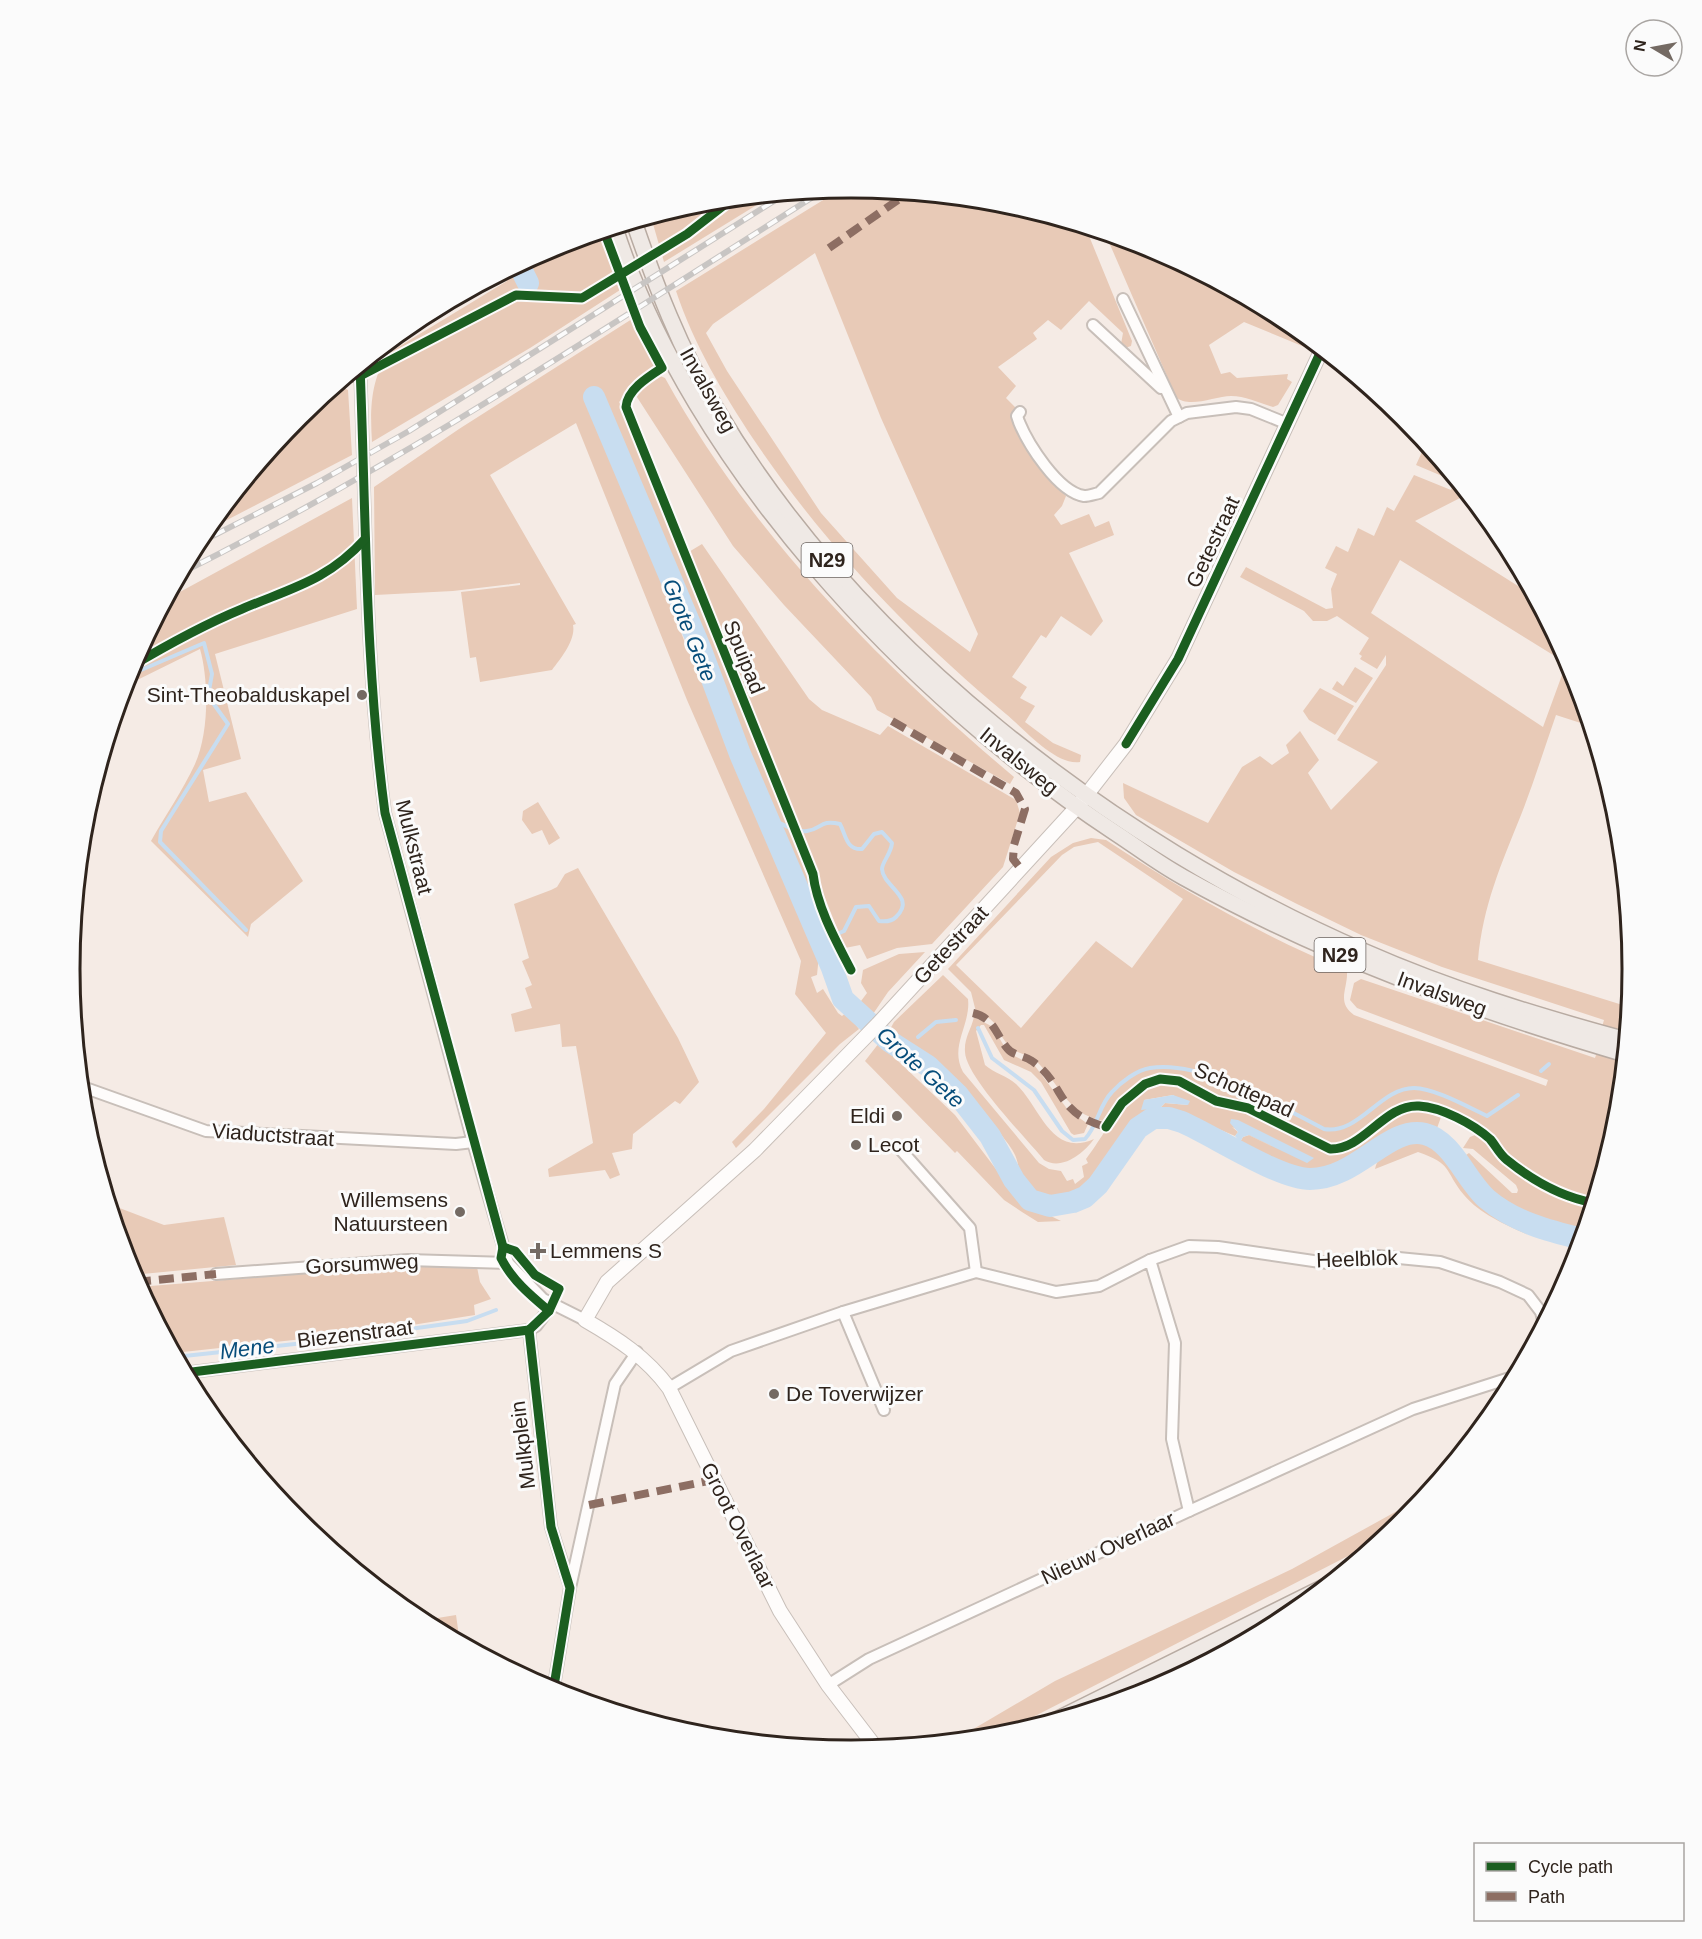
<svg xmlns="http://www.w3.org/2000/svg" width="1702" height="1939" font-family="Helvetica,sans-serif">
	<rect width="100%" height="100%" fill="#f5ebe5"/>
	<!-- green -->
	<g fill="#e8cab7" fill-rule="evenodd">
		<path d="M851,188L1004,203L1090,229L1087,231L1132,341L1131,346L1125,348L1121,344L1123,333L1089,301L1061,330L1048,320L1033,333L1037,339L998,367L1016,386L1006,398L1019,411C1014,447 1046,469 1066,496L1062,506L1054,515L1061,525L1089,514L1095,527L1109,521L1114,535L1069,553L1103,621L1091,636L1061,616L1046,638L1041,635L1012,677L1027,687L1020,698L1035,706L1025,722L1053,743L1081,755L1080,762C1056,766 1024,729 1006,714C910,634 824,544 754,440C723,393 694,345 676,291L841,189ZM815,253L881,418L978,634L970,652L897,598L821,513L727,371L706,333L713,324Z"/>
		<path d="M773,195L664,262L651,217L699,202Z"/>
		<path d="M1105,233L1151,247L1286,319L1310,340L1307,348L1244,322L1209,345L1221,374L1230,372L1237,378L1288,374L1287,379L1292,382L1278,405L1273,407C1259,403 1245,396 1231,396C1215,396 1189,409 1176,397Z"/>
		<path d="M594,237L603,242L620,290L530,348L372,442C370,411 370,378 390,352L507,281L505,272L510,269L513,277L524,291L535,279L529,266C549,245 566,241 594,237Z"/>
		<path d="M632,319L656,364L619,402L634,434L808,867L836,948L830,952L602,396L596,393L590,396V406L614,457L687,648L704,683L794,904L819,955L817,975L811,977L817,993L823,989L838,1013L842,1016L847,1012L858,1023L856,1025L859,1029L840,1044L736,1148L732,1142L764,1109L826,1033L795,994L801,961L687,700L576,423L490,475L576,624L573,625C576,640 561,658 552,670L480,682L476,657L470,658L461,592L520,585V583L453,591L375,595L374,487L459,429Z"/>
		<path d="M658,375L665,378C751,534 879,663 1014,777L1010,784L877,710L871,697L784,605L733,546L635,394Z"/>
		<path d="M337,384L348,390L352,455L202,533L298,416Z"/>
		<path d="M1426,443L1476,504L1462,497L1415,521L1534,596L1567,659L1566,663L1400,560L1371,613L1543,727L1562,675L1569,677L1572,667L1590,726L1556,715C1544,749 1534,782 1521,815C1501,865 1483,905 1478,960L1629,1007L1627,1033L1602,1027L1604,1020L1442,967L1361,935L1297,904L1234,872L1136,815L1124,798L1123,783L1208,823L1242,767L1260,756L1272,765L1289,753L1286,745L1300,731L1319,760L1308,773L1331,810L1378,762L1337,740L1386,665V655L1377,669L1360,659L1362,656L1359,654L1369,638L1337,616L1327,621H1313L1304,611L1240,577L1246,567L1326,609L1333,608L1331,589L1337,574L1325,568L1336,546L1348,552L1358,528L1374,536L1387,507L1394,511L1414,475L1451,490L1454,481L1416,465Z"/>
		<path d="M352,498L357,609L215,654L241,759L203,770L209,802L246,792L303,881L251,924L248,937L151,841C165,816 183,790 195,764C209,733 209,681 200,649L123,687L129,670L167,599Z"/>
		<path d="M702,544L809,699L822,710L880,735L888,726L1016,800L1020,813L1003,867L932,944L897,948L867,959L860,945L845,948L687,553Z"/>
		<path d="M1355,667L1373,678L1356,703L1332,689L1337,681L1343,686Z"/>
		<path d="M1320,688L1354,706L1335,735L1309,720L1303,711Z"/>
		<path d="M538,802L560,838L549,845L542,830L532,834L522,820L523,811Z"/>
		<path d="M1091,838L1106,840C1185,892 1259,934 1347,971C1348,989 1336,1002 1354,1015L1546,1086L1548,1080L1357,1008L1350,1000L1354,983L1361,979L1595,1058L1597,1052L1624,1060L1618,1122L1594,1200L1555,1189L1508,1158L1476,1127L1437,1108L1419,1102L1408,1103L1392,1110L1347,1141L1330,1144L1258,1109L1213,1097L1184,1080L1159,1077L1133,1088L1103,1121C1065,1113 1061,1084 1035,1060C1028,1054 1017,1054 1010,1047C995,1032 1001,1020 976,1012L971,992L948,969L1051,857L1073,843ZM1098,842L1183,899L1132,968L1096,941L1021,1028L956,965L1062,855L1074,847Z"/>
		<path d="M578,868L678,1038L699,1082L680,1104L675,1101L633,1134L632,1149L612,1153L620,1175L610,1179L605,1170L549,1177L548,1169L593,1143L576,1046L562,1047L560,1024L515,1032L511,1014L532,1008L525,988L532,985L522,961L529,958L514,904L551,890L557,887L565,874Z"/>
		<path d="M925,952L888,992L873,1014L870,1011L867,1013L858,1005L867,993L861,983L863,970L899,954Z"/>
		<path d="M943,975L968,999C971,1025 949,1046 963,1072L1039,1163L1049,1169L1061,1171L1067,1181L1073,1179L1075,1184L1084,1177L1082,1166L1088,1163L1086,1159C1103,1137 1117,1107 1140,1091C1171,1069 1188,1094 1215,1104C1231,1110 1248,1111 1263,1119C1287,1130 1309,1143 1334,1152L1345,1151L1405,1111L1414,1109L1441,1117L1436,1131C1427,1129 1418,1126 1409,1128C1377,1134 1350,1171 1313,1173C1291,1174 1263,1156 1243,1147L1240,1142L1243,1137L1249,1135L1307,1163L1232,1127L1238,1132L1235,1136L1195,1119L1161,1112V1107L1165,1103L1188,1105L1173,1095L1144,1100L1151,1112C1142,1119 1131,1124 1123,1134C1112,1150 1107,1167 1093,1181C1070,1202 1037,1209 1021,1175C1018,1168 1018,1160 1014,1153C1010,1145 1003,1138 998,1130C984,1109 964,1090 947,1071L944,1074L913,1046L895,1040L888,1033L894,1022Z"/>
		<path d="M974,1017L993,1027L1008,1053L1035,1066L1068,1110L1088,1124L1084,1133L1074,1135L1071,1133L1041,1082L1031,1072L1004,1060L984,1025H981L976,1031L985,1065C994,1073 1007,1076 1016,1084C1041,1108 1051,1158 1094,1139C1084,1153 1062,1171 1044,1160C1026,1138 966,1077 965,1052C964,1038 971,1030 974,1017Z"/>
		<path d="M879,1043L955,1115L1020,1201L1061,1221L1038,1222L1022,1212L1004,1200L957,1151L955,1153L865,1061Z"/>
		<path d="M1475,1135C1487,1142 1496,1154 1506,1164C1530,1185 1561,1200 1592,1206L1584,1234C1543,1227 1478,1201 1463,1157L1469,1153L1512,1193H1517L1518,1190L1516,1185L1473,1149L1463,1148L1470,1137Z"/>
		<path d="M1406,1139C1449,1143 1451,1172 1477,1200C1490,1215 1511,1224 1528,1235C1505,1224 1481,1215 1464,1195C1443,1169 1454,1165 1418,1152L1375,1169C1380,1151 1389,1145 1406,1139Z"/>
		<path d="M109,1204L164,1225L224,1217L236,1265L132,1275Z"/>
		<path d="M413,1265L477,1267L480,1282L491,1299L474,1305L475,1315L368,1332L174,1353L138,1287Z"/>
		<path d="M1426,1495C1400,1527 1385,1537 1348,1556L992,1738L953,1741L1055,1681L1292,1569Z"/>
		<path d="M456,1615L460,1643L419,1621Z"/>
	</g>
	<!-- water -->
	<g fill="#c8ddf0">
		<path d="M1173,1095L1190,1101L1188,1105L1165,1103L1161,1107V1112L1150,1115V1109L1141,1110L1144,1100Z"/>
		<path d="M1231,1119L1238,1120L1314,1158L1307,1163L1249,1135L1243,1137L1240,1142L1235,1136L1238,1132L1230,1123Z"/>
	</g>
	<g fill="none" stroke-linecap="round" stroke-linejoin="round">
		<!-- stream -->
		<g stroke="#c8ddf0" stroke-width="4">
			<path d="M127,676L204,643L212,674L208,696L228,724L161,831L160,842L246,930"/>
			<path d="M769,818C779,822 796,833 807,831C822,829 820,819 840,824C846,835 846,850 862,849L874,834L882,832L892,843C891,854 882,862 882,869C883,887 917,897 896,917C892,921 886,922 879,921L869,906L856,907L844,931L821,941"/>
			<path d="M851,1017L857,1011"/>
			<path d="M978,1028L992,1058L1034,1090L1062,1131L1073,1140L1085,1139C1098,1125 1099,1105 1112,1092C1121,1082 1137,1070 1150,1068C1201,1059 1279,1106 1324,1129C1359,1135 1380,1088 1414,1088C1434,1088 1468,1107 1487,1116L1518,1095"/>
			<path d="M918,1037L936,1022L956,1020"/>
			<path d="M906,1052L910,1046"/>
			<path d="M1541,1071L1549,1064"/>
			<path d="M175,1357L331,1340L467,1321L496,1310"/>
		</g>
		<!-- river -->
		<g stroke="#c8ddf0" stroke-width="22">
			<path d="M519,265L528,283"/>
			<path d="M594,397L701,650L740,754L832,968L843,999L889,1041L928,1066L958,1095L990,1136L1014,1180L1030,1200L1050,1206L1073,1202L1085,1197L1098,1185L1138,1128L1153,1118H1169L1182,1122C1214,1136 1279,1179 1310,1179C1357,1179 1389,1125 1425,1134C1453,1141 1466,1181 1487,1199C1514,1222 1549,1231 1582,1239"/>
		</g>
		<defs>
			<g id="street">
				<path d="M1123,299L1179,417"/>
				<path d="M1093,325L1161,388"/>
				<path d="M360,366C366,515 365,665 385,813L473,1142L508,1263L543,1299L585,1320"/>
				<path d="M347,376H360"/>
				<path d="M1020,412L1017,416L1019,422C1028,444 1058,492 1084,496C1089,496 1094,494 1099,493L1171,421L1187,413L1236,407L1251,409L1288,424"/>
				<path d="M80,1086L206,1131L456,1144L473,1142"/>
				<path d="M901,1150L970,1228L976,1272"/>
				<path d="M1150,1260L1189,1246L1218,1247L1327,1263L1378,1256L1440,1262L1500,1282L1528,1295L1541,1312L1544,1324"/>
				<path d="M216,1274L408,1260L508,1263"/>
				<path d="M843,1312L884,1410"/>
				<path d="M529,1330L551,1527L570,1587"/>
				<path d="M529,1330L536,1326L552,1305"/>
				<path d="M184,1373L529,1330"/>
				<path d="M669,1388L731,1351L843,1312L976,1272L1056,1292L1099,1286L1150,1260L1175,1343L1172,1439L1189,1511L869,1659L828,1685"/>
				<path d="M1189,1511L1413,1409L1516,1376"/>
				<path d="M553,1692L570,1588L615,1384L637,1352"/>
			</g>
			<path id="secondary" d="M877,1749L828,1685L780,1611L669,1388C646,1357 618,1339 585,1320L607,1282L755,1150L878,1024L1077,807L1126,744L1178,659L1322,349"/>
			<g id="primary">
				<path d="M634,222C656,286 680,349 715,407C855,645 1113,843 1365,952C1449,989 1538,1016 1626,1040"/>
				<path d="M615,228C691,465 909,697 1114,832C1137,847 1159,864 1183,877C1323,955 1471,1009 1625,1054"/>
				<path d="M1143,1694L1169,1681"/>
				<path d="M1056,1720L1326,1586"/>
			</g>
			<path id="highway" d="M1169,1681L1218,1656"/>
		</defs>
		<!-- street casing -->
		<use href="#street" stroke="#c8bfb9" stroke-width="14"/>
		<!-- secondary casing -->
		<use href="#secondary" stroke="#c8bfb9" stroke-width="16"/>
		<!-- primary casing -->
		<use href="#primary" stroke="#b8aba2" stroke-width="18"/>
		<!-- highway casing -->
		<use href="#highway" stroke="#b8aba2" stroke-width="21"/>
		<!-- street -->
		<use href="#street" stroke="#fefcfb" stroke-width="10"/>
		<!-- secondary -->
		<use href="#secondary" stroke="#fefcfb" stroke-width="14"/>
		<!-- primary -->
		<use href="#primary" stroke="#efe9e5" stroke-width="15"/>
		<!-- highway -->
		<use href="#highway" stroke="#e5dcd7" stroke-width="18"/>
		<defs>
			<g id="rail">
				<path d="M195,545L317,483L409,431L785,194"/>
				<path d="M181,573C404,462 613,323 824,190"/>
			</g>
		</defs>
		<!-- rail casing -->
		<use href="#rail" stroke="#c8c5c3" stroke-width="6"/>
		<!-- rail -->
		<use href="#rail" stroke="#fbfbfb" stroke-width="4" stroke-dasharray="11" stroke-linecap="butt"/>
		<!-- quiet -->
		<g stroke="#8d6e63" stroke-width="8" stroke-dasharray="15 8" stroke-linecap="butt">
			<path d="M829,248L908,193"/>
			<path d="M892,721L1016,793L1025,809L1014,845L1013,859L1021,869"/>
			<path d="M973,1013C994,1018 995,1033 1007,1048C1013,1056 1024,1055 1032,1061C1066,1084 1053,1112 1106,1127"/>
			<path d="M136,1282L216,1274"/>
			<path d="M589,1505L723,1478"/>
		</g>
		<defs>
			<g id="cycleway">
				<path d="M604,231L640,327L662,368C648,377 627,390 626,407L813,874C817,907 836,941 851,970"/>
				<path d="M360,366C366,515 365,665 385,813L503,1247"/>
				<path d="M360,376L516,295L582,298L687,234L732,199"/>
				<path d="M130,667C167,645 203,625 242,609C291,588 327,581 365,539"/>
				<path d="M1126,744L1178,659L1322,349"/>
				<path d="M1106,1127L1122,1103L1145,1084L1160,1079L1179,1081L1216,1101L1248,1108L1330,1149C1364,1150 1384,1104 1419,1106C1441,1107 1473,1124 1490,1139C1496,1146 1500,1155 1507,1160C1533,1181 1561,1197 1594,1203"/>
				<path d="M503,1247L515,1251L535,1275L559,1289L549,1311L529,1330"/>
				<path d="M503,1247L501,1258C512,1280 530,1295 549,1311"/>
				<path d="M529,1330L551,1527L570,1588L553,1692"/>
				<path d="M184,1373L529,1330"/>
			</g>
		</defs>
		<!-- cycleway casing -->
		<use href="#cycleway" stroke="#fbfbfb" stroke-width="13"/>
		<!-- cycleway -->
		<use href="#cycleway" stroke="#1b5e20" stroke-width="9"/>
	</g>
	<!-- markers -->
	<g fill="#746a63" stroke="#fbfbfb" stroke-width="2">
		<circle cx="362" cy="695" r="6"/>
		<circle cx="897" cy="1116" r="6"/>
		<circle cx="856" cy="1145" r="6"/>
		<circle cx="460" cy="1212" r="6"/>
		<path d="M535 1242h6v6h6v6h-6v6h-6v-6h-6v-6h6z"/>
		<circle cx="774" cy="1394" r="6"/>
	</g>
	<g text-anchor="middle" stroke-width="6" stroke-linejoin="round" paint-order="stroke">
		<!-- shield labels -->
		<g fill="#fbfbfb" stroke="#6c6460" stroke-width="1.5">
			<rect x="801.5" y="543" width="51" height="34" rx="4.5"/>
			<rect x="1314.5" y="938" width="51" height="34" rx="4.5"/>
		</g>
		<g font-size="20" font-weight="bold" fill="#2f241d">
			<text x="827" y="567">N29</text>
			<text x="1340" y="962">N29</text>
		</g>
		<!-- street labels -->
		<g font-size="21" fill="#2f241d" stroke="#fbfbfb">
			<text transform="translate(708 390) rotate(61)" y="7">Invalsweg</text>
			<text transform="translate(1213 542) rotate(-65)" y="7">Getestraat</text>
			<text transform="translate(744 657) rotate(68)" y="7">Spuipad</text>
			<text transform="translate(1019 761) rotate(39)" y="7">Invalsweg</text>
			<text transform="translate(414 847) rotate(76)" y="7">Mulkstraat</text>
			<text transform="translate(951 945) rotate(-47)" y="7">Getestraat</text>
			<text transform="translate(1442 994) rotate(20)" y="7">Invalsweg</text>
			<text transform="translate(1244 1090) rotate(24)" y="7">Schottepad</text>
			<text transform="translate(273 1135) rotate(4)" y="7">Viaductstraat</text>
			<text transform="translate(1357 1259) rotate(-2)" y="7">Heelblok</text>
			<text transform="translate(362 1264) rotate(-3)" y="7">Gorsumweg</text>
			<text transform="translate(355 1334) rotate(-7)" y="7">Biezenstraat</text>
			<text transform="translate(523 1445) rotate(-97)" y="7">Mulkplein</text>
			<text transform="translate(738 1526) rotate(63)" y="7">Groot Overlaar</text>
			<text transform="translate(1108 1548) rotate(-25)" y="7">Nieuw Overlaar</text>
		</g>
		<!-- poi labels -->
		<g font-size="21" fill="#2f241d" stroke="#fbfbfb" text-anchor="end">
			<text x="350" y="702">Sint-Theobalduskapel</text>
			<text x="885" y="1123">Eldi</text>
			<text x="868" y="1152" text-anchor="start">Lecot</text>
			<text x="448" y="1207">Willemsens<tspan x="448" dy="24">Natuursteen</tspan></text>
			<text x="550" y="1258" text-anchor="start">Lemmens S</text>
			<text x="786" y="1401" text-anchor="start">De Toverwijzer</text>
		</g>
		<!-- water labels -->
		<g font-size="22" font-style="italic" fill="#074d7a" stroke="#fbfbfb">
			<text transform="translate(690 630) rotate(68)" y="8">Grote Gete</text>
			<text transform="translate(921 1067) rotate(42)" y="8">Grote Gete</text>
			<text transform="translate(247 1348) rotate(-7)" y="8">Mene</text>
		</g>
	</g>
	<!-- crop -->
	<path d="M0 0H1702V1939H0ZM80 969a771 771 0 1 1 1542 0a771 771 0 1 1-1542 0Z" fill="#fbfbfb" fill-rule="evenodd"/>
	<path fill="none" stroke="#2f241d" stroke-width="3" d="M80 969a771 771 0 1 1 1542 0a771 771 0 1 1-1542 0Z"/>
	<!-- legend -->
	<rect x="1474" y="1843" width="210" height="78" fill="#fbfbfb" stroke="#a9a5a2" stroke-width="1.5"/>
	<rect x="1486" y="1862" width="30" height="9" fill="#1b5e20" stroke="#a9a5a2" stroke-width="1.5"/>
	<text x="1528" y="1873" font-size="18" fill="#2f241d">Cycle path</text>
	<rect x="1486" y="1892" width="30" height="9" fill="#8d6e63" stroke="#a9a5a2" stroke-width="1.5"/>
	<text x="1528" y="1903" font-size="18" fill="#2f241d">Path</text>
	<!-- north arrow -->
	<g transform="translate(1654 48) rotate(280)"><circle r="28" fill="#fbfbfb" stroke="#a9a5a2" stroke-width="1.5"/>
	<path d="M0-4.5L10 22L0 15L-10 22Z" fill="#746a63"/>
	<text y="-9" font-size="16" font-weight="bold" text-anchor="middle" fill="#2f241d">N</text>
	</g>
</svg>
